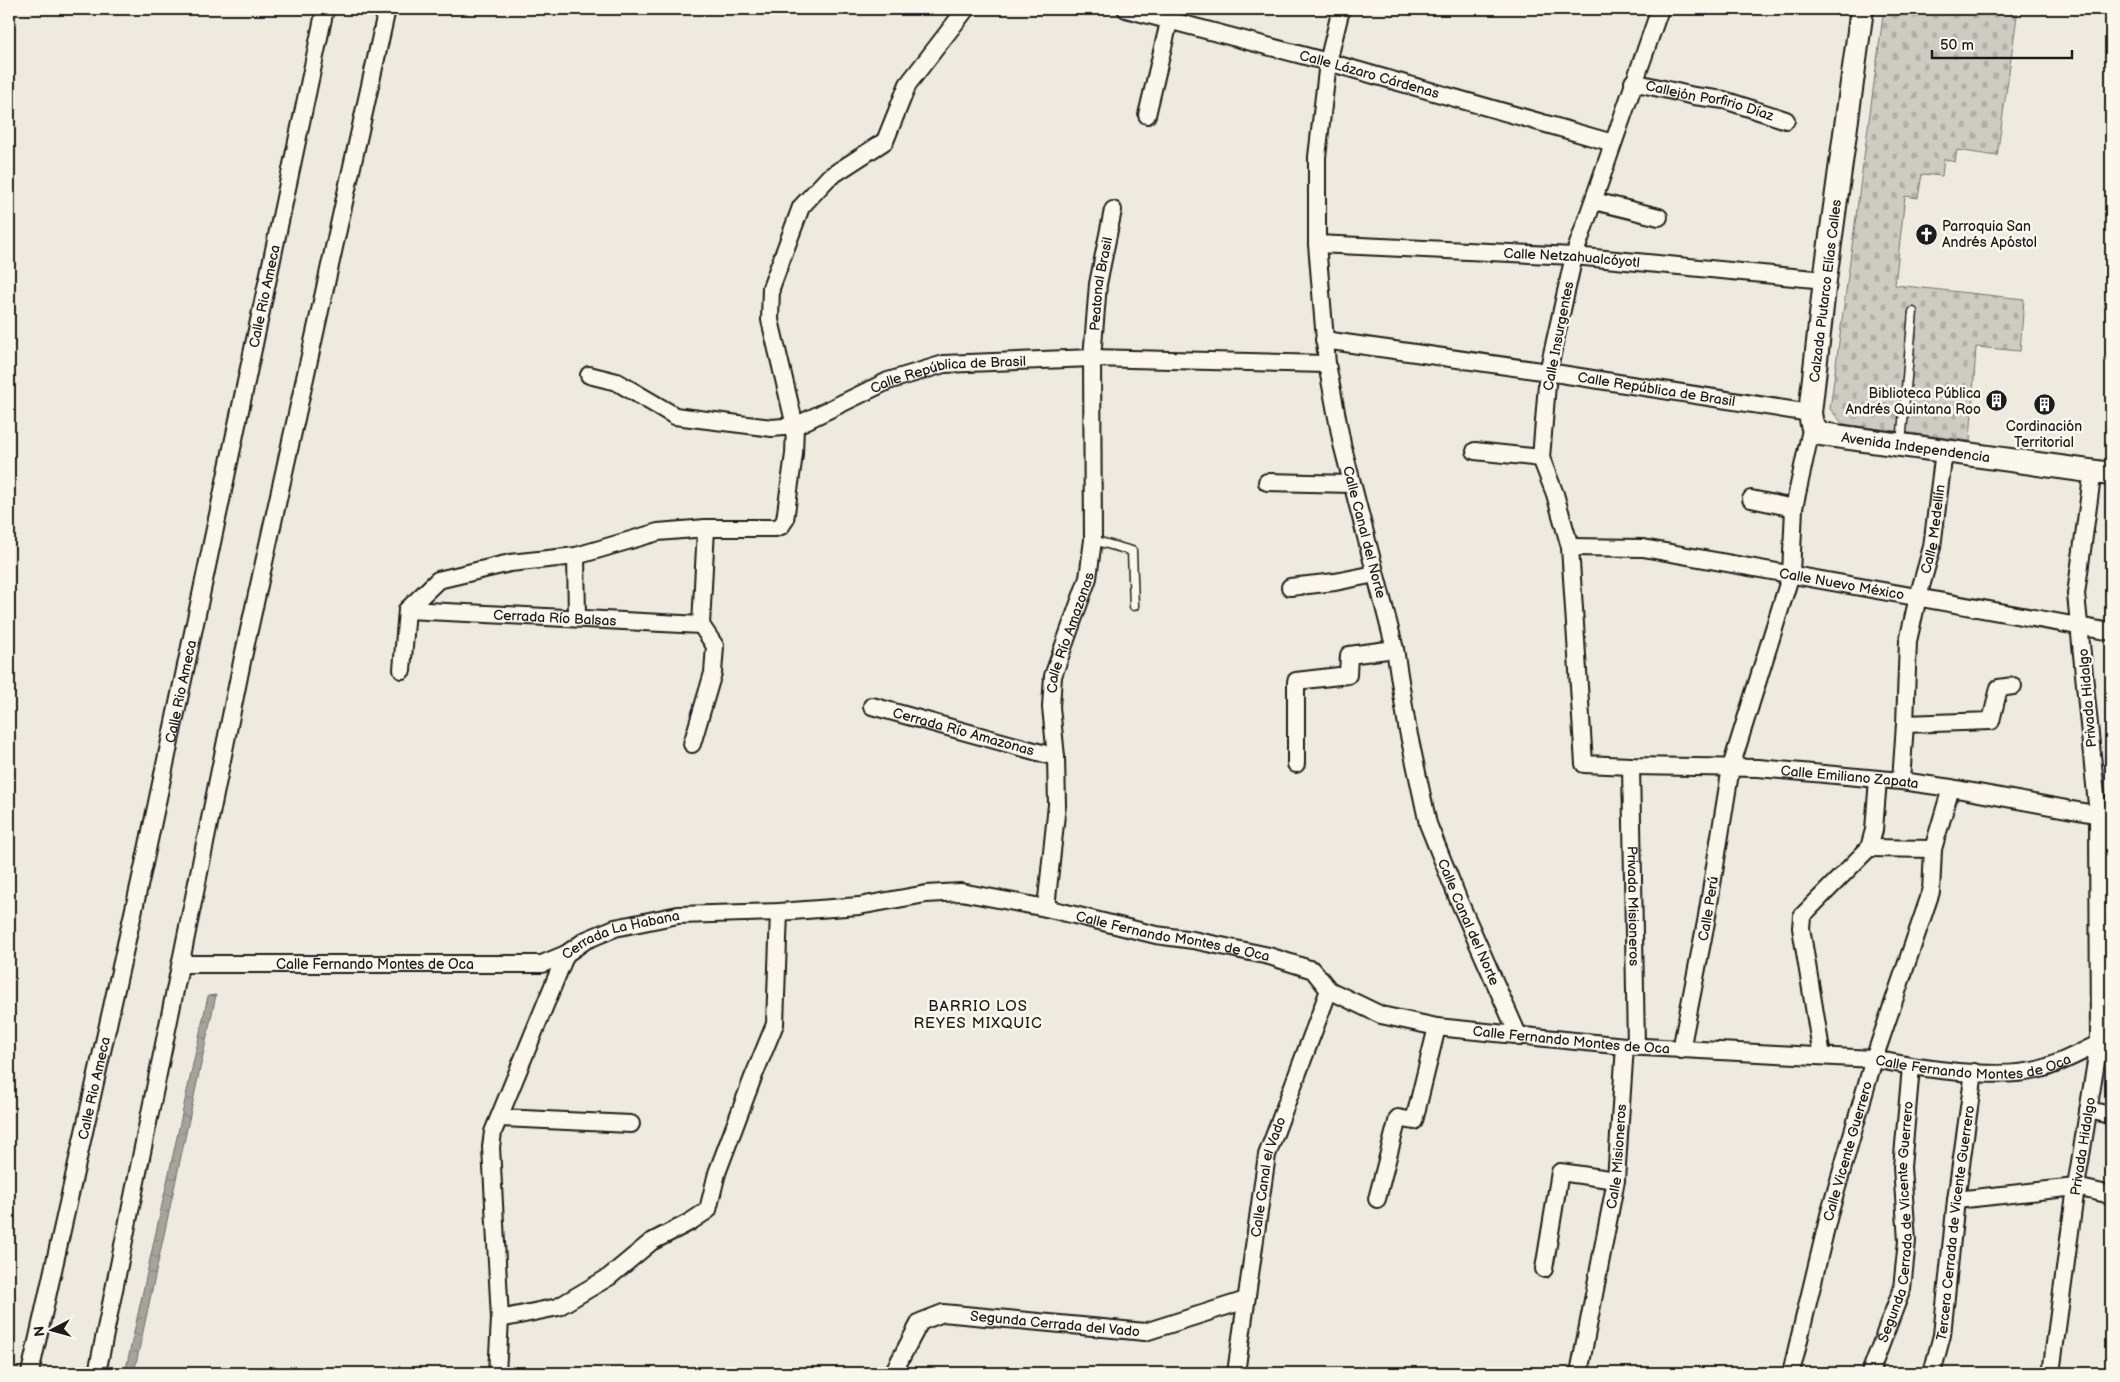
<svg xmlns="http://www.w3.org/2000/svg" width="2120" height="1382" font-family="'Balsamiq Sans',sans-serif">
	<defs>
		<pattern id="cemetery-stones" width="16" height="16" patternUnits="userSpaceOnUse" patternTransform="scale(1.25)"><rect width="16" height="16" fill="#ceccc2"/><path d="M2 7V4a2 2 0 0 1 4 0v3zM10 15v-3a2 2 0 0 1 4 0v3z" fill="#b0afa6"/></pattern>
		<pattern id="water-ripples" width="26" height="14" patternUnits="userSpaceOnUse" patternTransform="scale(1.25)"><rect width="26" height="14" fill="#a6a39d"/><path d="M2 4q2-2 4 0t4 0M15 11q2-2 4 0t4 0" fill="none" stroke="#86847f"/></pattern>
	</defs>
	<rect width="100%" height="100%" fill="#eeeadf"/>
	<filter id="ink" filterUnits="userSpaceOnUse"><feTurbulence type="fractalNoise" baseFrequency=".02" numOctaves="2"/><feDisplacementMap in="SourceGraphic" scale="10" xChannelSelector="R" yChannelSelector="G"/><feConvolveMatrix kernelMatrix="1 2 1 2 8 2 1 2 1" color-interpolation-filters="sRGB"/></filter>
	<g filter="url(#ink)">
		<!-- cemetery -->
		<path fill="url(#cemetery-stones)" stroke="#75746f" d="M1884,9H2018L1997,156L1957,150L1955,162L1944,159L1942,176L1922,174L1918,198L1905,196L1895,285L2024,299L2020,351L1976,347L1970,441L1843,424L1830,409Z"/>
		<!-- water -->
		<path fill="url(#water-ripples)" stroke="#6f6d69" d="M216,995L134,1373H125L208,996Z"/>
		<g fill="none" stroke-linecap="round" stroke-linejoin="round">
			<defs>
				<g id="lane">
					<path d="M1901,443L1913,312"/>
					<path d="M1093,540L1132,551L1134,606"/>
				</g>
				<g id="street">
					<path id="s1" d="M1126,9L1328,62L1613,143"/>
					<path id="s2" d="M1341,9L1328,62L1317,157V244L1327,364L1342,444L1395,649L1407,726L1428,824L1459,901L1519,1037"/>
					<path id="s3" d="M1660,9L1574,256L1548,372L1541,458L1555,494L1570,547L1584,764L1631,766L1758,768L1901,781L1951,788L2111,817"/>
					<path id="s4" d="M1633,82L1694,96L1724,100L1786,120"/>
					<path d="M1147,115L1169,22"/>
					<path d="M1594,201L1659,217"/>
					<path id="s5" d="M1317,244L1574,256L1825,280"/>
					<path id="s6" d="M1324,340L1548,372L1810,413"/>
					<path id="s7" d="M589,375L617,382L675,416L772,428L795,426L888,381L944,364L1092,358L1327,364"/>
					<path d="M1475,451L1541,458"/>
					<path d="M1267,482L1352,484"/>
					<path d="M1751,499L1794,508"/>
					<path id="s8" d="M1570,547L1643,548L2111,632"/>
					<path d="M576,556L577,618"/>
					<path d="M1290,587L1335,582L1375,574"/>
					<path id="s9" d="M407,610L701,625"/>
					<path d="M402,670L407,610L438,580L510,563L576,556L658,532L706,528H775L781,526L785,520L794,454L795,426L770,320L771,288L801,207L828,178L885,141L908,84L966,9"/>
					<path id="s10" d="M872,706L1056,757"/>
					<path d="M1905,724L1991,721L1999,688L2013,686"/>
					<path d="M692,744L713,673L715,646L701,625L706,528"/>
					<path d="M1296,764V681L1348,675L1349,655L1395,649"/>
					<path id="s11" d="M1631,766L1636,1047"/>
					<path id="s12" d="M1901,781L1905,724L1908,641L1918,597L1932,547L1944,451"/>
					<path d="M1869,848L1933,849"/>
					<path id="s13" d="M1046,908L1057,805L1056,757L1051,707L1053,676L1088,578L1093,540L1092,358L1098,284L1113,210"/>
					<path id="s14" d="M181,964H542L566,954L586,940L615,928L678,915L779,912L859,906L926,894L961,892L1046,908L1156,935L1193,940L1269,956L1313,970L1329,990L1381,1015L1437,1027L1625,1046L1874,1059C1917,1068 1999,1081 2041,1069C2065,1062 2088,1048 2111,1038"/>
					<path id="s15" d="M1681,1050L1706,922L1731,767L1791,574L1794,508L1812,425"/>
					<path d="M1822,1056L1801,928L1802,916L1869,848L1874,830L1878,779"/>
					<path d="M2088,1110L2111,1115"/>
					<path d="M500,1118L631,1124"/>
					<path d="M1377,1199L1398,1118L1414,1121L1437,1027"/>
					<path d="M1956,1200L2076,1187L2111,1195"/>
					<path d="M1544,1269L1560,1172L1616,1180"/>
					<path d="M500,1319L558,1307L609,1277L651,1242L690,1222L708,1210L717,1173L752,1080L775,1024L779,912"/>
					<path id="s16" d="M30,1373L144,864L325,9"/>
					<path d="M97,1373L243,657L387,9"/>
					<path d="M497,1373L500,1319L491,1147L493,1132L566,954"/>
					<path id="s17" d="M893,1373L920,1322L943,1313L1145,1332L1246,1300"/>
					<path id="s18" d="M1236,1373L1267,1155L1329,990"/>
					<path id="s19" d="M1579,1373L1616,1180L1625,1046"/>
					<path id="s20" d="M1791,1373L1829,1215L1874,1059L1931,892L1933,849L1951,788"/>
					<path id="s21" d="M1870,1373L1902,1289L1907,1241L1902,1167L1911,1067"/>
					<path id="s22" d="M1932,1373L1942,1335L1956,1200L1974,1072"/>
					<path id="s23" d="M2051,1373L2076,1187L2099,1043L2098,815L2076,594L2093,470"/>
				</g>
				<g id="secondary">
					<path id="s24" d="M1862,9L1825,280L1810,413L1812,425L1821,434L2111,474"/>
				</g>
			</defs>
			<!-- lane casing -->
			<use href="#lane" stroke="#1c1c1c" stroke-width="11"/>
			<!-- street casing -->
			<use href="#street" stroke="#1c1c1c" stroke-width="20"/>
			<!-- secondary casing -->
			<use href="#secondary" stroke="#1c1c1c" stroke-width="26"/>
			<!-- lane -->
			<use href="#lane" stroke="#fbf7ec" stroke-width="8"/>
			<!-- street -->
			<use href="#street" stroke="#fbf7ec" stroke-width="16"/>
			<!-- secondary -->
			<use href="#secondary" stroke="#fbf7ec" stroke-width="22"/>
		</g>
	</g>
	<!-- icons -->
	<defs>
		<symbol id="church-disc" viewBox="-11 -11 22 22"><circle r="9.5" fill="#1c1c1c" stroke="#fbf7ec"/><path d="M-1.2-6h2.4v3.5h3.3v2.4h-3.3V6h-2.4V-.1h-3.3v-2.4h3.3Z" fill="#fff"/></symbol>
		<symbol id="building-disc" viewBox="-11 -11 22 22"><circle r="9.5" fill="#1c1c1c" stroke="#fbf7ec"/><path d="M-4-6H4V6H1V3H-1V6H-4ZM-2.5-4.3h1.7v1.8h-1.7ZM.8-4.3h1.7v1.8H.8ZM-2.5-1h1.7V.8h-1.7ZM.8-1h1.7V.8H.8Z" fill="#fff"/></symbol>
	</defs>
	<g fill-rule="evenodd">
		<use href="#church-disc" x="1914" y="222" width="25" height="25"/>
		<use href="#building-disc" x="1984" y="388" width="25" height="25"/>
		<use href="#building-disc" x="2032" y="392" width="25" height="25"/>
	</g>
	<g text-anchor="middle" stroke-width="5" stroke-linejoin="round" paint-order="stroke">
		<!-- street labels -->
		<g font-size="14" fill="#1c1c1c" stroke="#fbf7ec">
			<text dy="5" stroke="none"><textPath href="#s1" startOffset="252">Calle Lázaro Cárdenas</textPath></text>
			<text dy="5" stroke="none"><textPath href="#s4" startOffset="79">Callejón Porfirio Díaz</textPath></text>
			<text dy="5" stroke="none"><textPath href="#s5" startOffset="255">Calle Netzahualcóyotl</textPath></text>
			<text dy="5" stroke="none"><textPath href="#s13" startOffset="632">Peatonal Brasil</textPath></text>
			<text transform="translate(1825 291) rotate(-83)" y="5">Calzada Plutarco Elías Calles</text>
			<text dy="5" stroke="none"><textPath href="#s16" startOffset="1102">Calle Rio Ameca</textPath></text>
			<text transform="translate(1558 336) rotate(-79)" y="5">Calle Insurgentes</text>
			<text dy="5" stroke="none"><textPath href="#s7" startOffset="381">Calle República de Brasil</textPath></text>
			<text dy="5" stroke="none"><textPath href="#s6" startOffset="336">Calle República de Brasil</textPath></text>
			<text dy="5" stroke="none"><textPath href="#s24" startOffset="528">Avenida Independencia</textPath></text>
			<text dy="5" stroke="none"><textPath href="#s12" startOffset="255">Calle Medellín</textPath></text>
			<text dy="5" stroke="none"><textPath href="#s2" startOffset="530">Calle Canal del Norte</textPath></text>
			<text dy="5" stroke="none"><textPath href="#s8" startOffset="275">Calle Nuevo México</textPath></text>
			<text dy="5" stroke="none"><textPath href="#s9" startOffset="148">Cerrada Río Balsas</textPath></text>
			<text dy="5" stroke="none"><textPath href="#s13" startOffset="279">Calle Río Amazonas</textPath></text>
			<text dy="5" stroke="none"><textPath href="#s16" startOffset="698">Calle Rio Ameca</textPath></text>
			<text transform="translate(2087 698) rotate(-95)" y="5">Privada Hidalgo</text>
			<text dy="5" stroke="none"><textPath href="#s10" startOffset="95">Cerrada Río Amazonas</textPath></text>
			<text dy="5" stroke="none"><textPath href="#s3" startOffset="1044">Calle Emiliano Zapata</textPath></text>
			<text dy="5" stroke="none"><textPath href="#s11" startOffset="140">Privada Misioneros</textPath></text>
			<text dy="5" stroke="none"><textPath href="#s15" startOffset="144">Calle Perú</textPath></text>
			<text dy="5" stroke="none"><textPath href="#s2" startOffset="935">Calle Canal del Norte</textPath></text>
			<text dy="5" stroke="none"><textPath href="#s14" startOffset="1008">Calle Fernando Montes de Oca</textPath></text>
			<text dy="5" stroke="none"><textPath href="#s14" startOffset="446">Cerrada La Habana</textPath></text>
			<text dy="5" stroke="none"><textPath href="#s14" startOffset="194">Calle Fernando Montes de Oca</textPath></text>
			<text dy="5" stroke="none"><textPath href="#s14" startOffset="1428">Calle Fernando Montes de Oca</textPath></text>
			<text dy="5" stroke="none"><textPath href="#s14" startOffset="1832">Calle Fernando Montes de Oca</textPath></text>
			<text dy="5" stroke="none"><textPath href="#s16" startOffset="292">Calle Rio Ameca</textPath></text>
			<text dy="5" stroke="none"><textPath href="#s23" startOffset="229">Privada Hidalgo</textPath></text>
			<text dy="5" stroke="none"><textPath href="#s20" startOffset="229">Calle Vicente Guerrero</textPath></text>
			<text dy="5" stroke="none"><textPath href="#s19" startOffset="220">Calle Misioneros</textPath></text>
			<text dy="5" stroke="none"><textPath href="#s18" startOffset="199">Calle Canal el Vado</textPath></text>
			<text dy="5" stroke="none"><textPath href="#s21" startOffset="156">Segunda Cerrada de Vicente Guerrero</textPath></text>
			<text dy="5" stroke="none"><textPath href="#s22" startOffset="152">Tercera Cerrada de Vicente Guerrero</textPath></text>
			<text dy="5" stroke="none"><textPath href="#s17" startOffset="195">Segunda Cerrada del Vado</textPath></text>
		</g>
		<!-- poi labels -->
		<g font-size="14" fill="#1c1c1c" stroke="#fbf7ec" text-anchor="start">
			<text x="1942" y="231">Parroquia San<tspan x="1942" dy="16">Andrés Apóstol</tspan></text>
			<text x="1981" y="398" text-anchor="end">Biblioteca Pública<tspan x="1981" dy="16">Andrés Quintana Roo</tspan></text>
			<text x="2044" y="431" text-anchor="middle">Cordinación<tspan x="2044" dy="16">Territorial</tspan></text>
		</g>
		<!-- neighbourhood labels -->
		<g font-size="15" letter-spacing="1" fill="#1c1c1c" stroke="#fbf7ec">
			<text x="978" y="1011">BARRIO LOS<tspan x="978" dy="17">REYES MIXQUIC</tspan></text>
		</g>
	</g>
	<!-- margin -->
	<rect width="2120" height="1382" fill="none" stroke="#fbf7ec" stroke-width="30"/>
	<rect x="15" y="15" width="2090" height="1352" fill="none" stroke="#1c1c1c" stroke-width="2" filter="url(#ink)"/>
	<!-- north arrow -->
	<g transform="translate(52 1330) rotate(264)" stroke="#fbf7ec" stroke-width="4" paint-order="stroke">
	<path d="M0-4L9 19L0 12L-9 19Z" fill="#1c1c1c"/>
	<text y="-8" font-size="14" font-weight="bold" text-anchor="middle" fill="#1c1c1c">N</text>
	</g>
	<!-- scale -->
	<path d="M1932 50v8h140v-8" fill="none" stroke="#1c1c1c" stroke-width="2.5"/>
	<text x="1940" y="50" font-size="15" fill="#1c1c1c" stroke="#fbf7ec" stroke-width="4" paint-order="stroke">50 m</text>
</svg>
